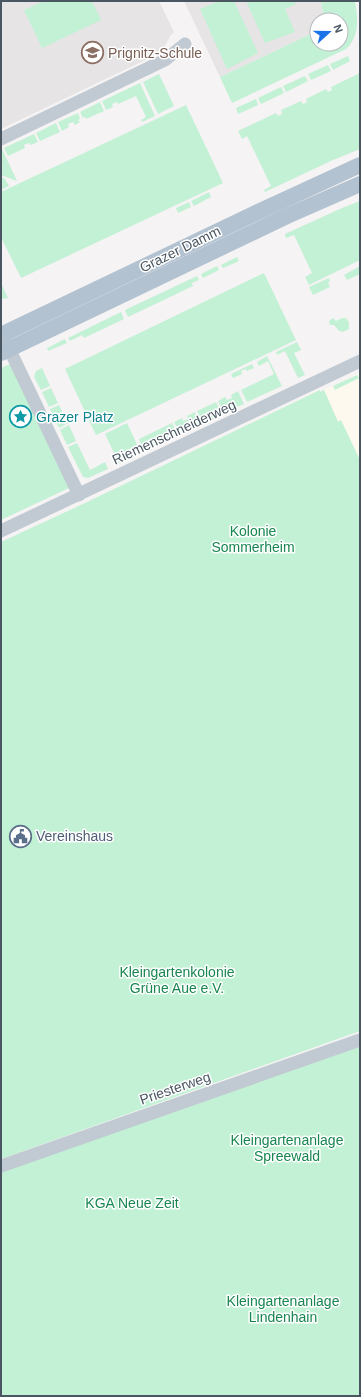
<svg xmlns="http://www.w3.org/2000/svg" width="361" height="1397" font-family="Helvetica,sans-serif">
	<rect width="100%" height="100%" fill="#f5f3f3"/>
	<!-- commercial -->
	<path fill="#fdf9ef" d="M360,373V476L338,420L324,390Z"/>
	<!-- education -->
	<g fill="#e6e4e5">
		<path d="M1,1H159L174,32L170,36L162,52L1,129Z"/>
		<path d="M184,1H321L324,20H317V31L220,77Z"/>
	</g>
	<!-- green -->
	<g fill="#c3f1d5">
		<path d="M44,1H92L101,20L42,48L24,10Z"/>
		<path d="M219,1H234L258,53L227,69L200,9Z"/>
		<path d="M246,1H294L296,4L285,9L295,32L265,43Z"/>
		<path d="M321,1H355C358,18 360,36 346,49L232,103L220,77L317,31V44H341V20H324Z"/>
		<path d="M348,56L350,61L333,70L330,64Z"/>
		<path d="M328,65L331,71L311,80L308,74Z"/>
		<path d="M360,73V149L333,160L265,192L264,190L271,186L247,136L242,139L238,131L276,113L278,116L282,114L281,110L301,101L303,104L307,102L306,99L326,89L328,92L332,90L331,87Z"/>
		<path d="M159,74L174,106L158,114L143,82Z"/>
		<path d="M305,76L308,81L286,92L283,86Z"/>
		<path d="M140,83L155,116L142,122L141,120L146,117L136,96L118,104L117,102L112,104L113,107L106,110L102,101Z"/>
		<path d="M281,87L284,93L261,104L258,98Z"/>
		<path d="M256,99L258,105L238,114L236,108Z"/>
		<path d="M100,102L104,111L86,119L85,117L83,118L80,112Z"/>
		<path d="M186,105L223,183L21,278L1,237V192Z"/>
		<path d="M78,113L80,119L78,120L80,122L75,125L73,122L68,124L69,127L62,131L58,122Z"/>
		<path d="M56,123L60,132L40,141L36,133Z"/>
		<path d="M34,134L38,142L31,145L29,143L24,145L25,148L8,156L4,148Z"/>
		<path d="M2,149L17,181L1,175Z"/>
		<path d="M1,177L5,179L9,186L1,190Z"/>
		<path d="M209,192L211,197L194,206L191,201Z"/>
		<path d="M360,201V260L309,285L305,277L312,273L294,235L286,238L285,234L342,208Z"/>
		<path d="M189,202L191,207L178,213L176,208Z"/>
		<path d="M237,257L239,261L223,268L221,265Z"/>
		<path d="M217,266L219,270L203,278L201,274Z"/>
		<path d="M360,266V274L347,280L344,275Z"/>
		<path d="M264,273L296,340L96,435L65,369Z"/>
		<path d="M197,276L199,280L192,283L193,286L128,317L125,310Z"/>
		<path d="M329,278L330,281L328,282L330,287L313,295L309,287Z"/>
		<path d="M1,283L8,298L1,299Z"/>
		<path d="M121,312L124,319L84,338L82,335L70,341L68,338Z"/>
		<path d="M333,318L336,321L342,318H346L349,322V329L343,332L339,331L334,325H330L329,321Z"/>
		<path d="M65,339L67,343L48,351L47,348Z"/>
		<path d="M297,342L301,350L294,353L305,375L298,378L285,351L277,355L276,352Z"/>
		<path d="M267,356L282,386L247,402L241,390L274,374L268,361L259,366L257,362Z"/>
		<path d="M10,364L69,488L1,520V368Z"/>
		<path d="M252,364L254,368L247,371L246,369L241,371L242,374L233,378L231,374Z"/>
		<path d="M42,368L50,386L41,390L34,377L36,371Z"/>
		<path d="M357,375L359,378L335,390L333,386Z"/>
		<path d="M51,388L58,403L49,407L42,392Z"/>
		<path d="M320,390V392L324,390L338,422L341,420L360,460V1031L1,1159V542L83,504Z"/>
		<path d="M238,391L244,404L224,413L218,401L225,397L227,400L232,398L231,395Z"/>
		<path d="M216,402L222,414L203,424L197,411Z"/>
		<path d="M59,405L68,423L59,428L50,409Z"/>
		<path d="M195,412L200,425L180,434L174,422L182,418L183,421L188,419L187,416Z"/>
		<path d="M127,423L141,453L119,463L105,434Z"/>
		<path d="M172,423L178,435L144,451L139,439Z"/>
		<path d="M69,425L76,441L67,445L60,430Z"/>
		<path d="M77,443L90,470L105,462L108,469L88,478L83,477L68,447Z"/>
		<path d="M360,1045V1396H1V1172Z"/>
	</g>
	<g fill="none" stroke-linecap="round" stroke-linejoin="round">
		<!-- minor -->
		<g stroke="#c1cad2" stroke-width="13">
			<path d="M1,139L165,60L185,44"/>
			<path d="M5,340L79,495"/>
			<path d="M1,531L360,361"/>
			<path d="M1,1166L360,1040"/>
		</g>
		<!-- major -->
		<g stroke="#b3c2d1" stroke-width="16">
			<path d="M1,335L258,212L360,165"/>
			<path d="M1,353L287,216L360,184"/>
		</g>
	</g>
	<!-- icons -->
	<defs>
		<symbol id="school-ring" viewBox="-11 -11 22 22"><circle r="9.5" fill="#fff" stroke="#8d6e63" stroke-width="1.5"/><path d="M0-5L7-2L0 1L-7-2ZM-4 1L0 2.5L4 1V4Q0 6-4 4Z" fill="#8d6e63"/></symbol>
		<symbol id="sight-ring" viewBox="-11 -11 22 22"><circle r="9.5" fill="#fff" stroke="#0f9aa8" stroke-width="1.5"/><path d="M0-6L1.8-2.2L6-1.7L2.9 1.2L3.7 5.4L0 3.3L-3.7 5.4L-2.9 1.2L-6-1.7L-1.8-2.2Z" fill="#0f9aa8"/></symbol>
		<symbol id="civic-ring" viewBox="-11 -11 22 22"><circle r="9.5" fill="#fff" stroke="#5c6f8a" stroke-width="1.5"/><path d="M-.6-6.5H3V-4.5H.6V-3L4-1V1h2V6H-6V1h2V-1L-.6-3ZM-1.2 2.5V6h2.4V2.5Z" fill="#5c6f8a"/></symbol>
	</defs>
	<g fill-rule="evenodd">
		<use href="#school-ring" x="80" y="40" width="25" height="25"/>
		<use href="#sight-ring" x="8" y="404" width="25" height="25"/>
		<use href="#civic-ring" x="8" y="824" width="25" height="25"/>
	</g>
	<g text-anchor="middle" stroke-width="3" stroke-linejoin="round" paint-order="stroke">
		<!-- education labels -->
		<g font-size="14" fill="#785e54" stroke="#fff" text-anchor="start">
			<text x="108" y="58">Prignitz-Schule</text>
		</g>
		<!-- street labels -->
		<g font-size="14" fill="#4a5661" stroke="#fff">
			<text transform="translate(180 249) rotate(-26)" y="5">Grazer Damm</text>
			<text transform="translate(174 432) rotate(-25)" y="5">Riemenschneiderweg</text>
			<text transform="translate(175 1088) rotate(-19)" y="5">Priesterweg</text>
		</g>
		<!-- culture labels -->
		<g font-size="14" fill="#0d838f" stroke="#fff" text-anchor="start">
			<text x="36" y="422">Grazer Platz</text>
		</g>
		<!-- park labels -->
		<g font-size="14" fill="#17864f" stroke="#fff">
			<text x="253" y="536">Kolonie<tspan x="253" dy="16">Sommerheim</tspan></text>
			<text x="177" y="977">Kleingartenkolonie<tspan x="177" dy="16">Grüne Aue e.V.</tspan></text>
			<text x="287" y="1145">Kleingartenanlage<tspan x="287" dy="16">Spreewald</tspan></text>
			<text x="132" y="1208">KGA Neue Zeit</text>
			<text x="283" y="1306">Kleingartenanlage<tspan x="283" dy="16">Lindenhain</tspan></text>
		</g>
		<!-- service labels -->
		<g font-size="14" fill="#4e5e75" stroke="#fff" text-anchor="start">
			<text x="36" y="841">Vereinshaus</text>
		</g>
	</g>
	<!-- border -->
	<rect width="361" height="1397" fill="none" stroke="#4a5661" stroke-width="4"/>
	<!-- north arrow -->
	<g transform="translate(329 32) rotate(69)"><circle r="19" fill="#ffffff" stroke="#b7bbc0"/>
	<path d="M0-3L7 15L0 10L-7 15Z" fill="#1a73e8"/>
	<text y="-6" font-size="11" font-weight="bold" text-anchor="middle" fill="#4a5661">N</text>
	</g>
</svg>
